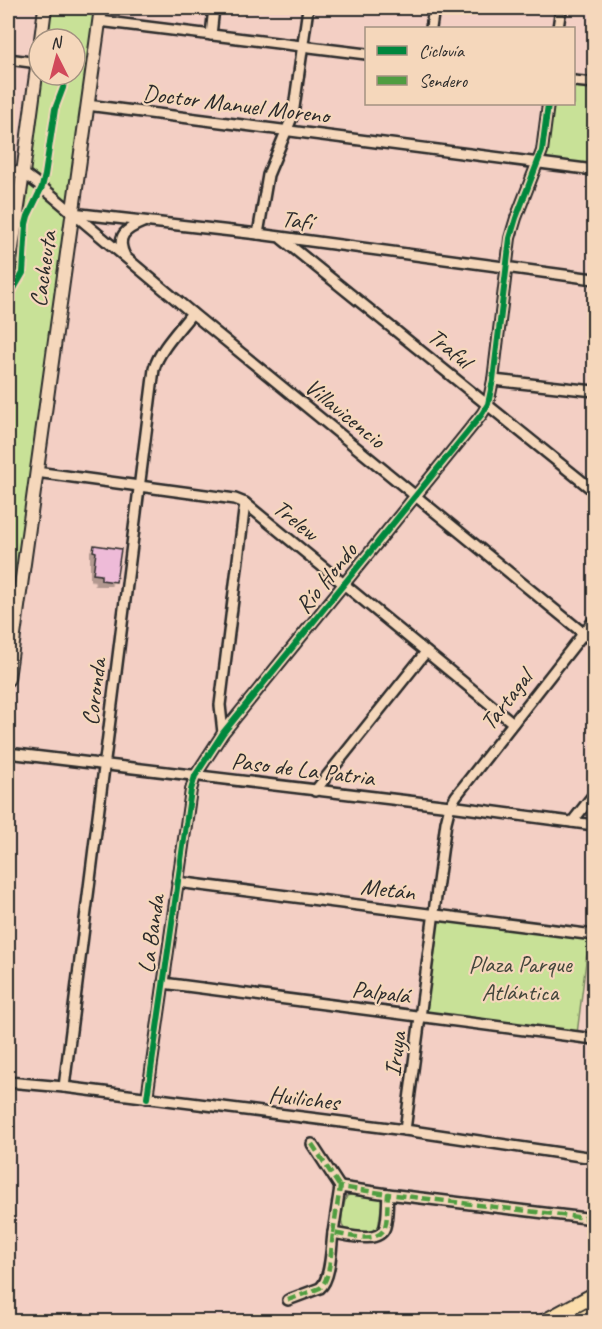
<svg xmlns="http://www.w3.org/2000/svg" width="602" height="1329" font-family="Caveat,sans-serif">
	<defs>
		<filter id="shadow"><feDropShadow dx="-5.5" dy="5.5" stdDeviation="0" flood-color="#0004"/></filter>
	</defs>
	<rect width="100%" height="100%" fill="#f3cfc4"/>
	<filter id="ink" filterUnits="userSpaceOnUse"><feTurbulence type="fractalNoise" baseFrequency=".0167" numOctaves="2"/><feDisplacementMap in="SourceGraphic" scale="12" xChannelSelector="R" yChannelSelector="G"/><feConvolveMatrix kernelMatrix="1 2 1 2 8 2 1 2 1" color-interpolation-filters="sRGB"/></filter>
	<g filter="url(#ink)">
		<!-- green -->
		<g fill="#c8e197" stroke="#7a8661" stroke-width="1.5">
			<path d="M45,8H101L8,679V275L39,75H75V39H41Z"/>
			<path d="M574,84L594,87V165L546,160L552,104H574Z"/>
			<path d="M438,919L589,937L577,1034L423,1014Z"/>
			<path d="M352,1194L380,1197L382,1202L378,1229L373,1233C357,1232 338,1237 342,1215C343,1208 344,1202 347,1196Z"/>
		</g>
		<!-- building -->
		<path fill="#eebbd8" stroke="#2b2b2b" stroke-width="1.5" filter="url(#shadow)" d="M94,545L121,549L116,582L101,580V575L93,574L96,552L93,551Z"/>
		<g fill="none" stroke-linecap="round" stroke-linejoin="round">
			<defs>
				<g id="street">
					<path d="M99,21L366,54"/>
					<path d="M431,28L434,8"/>
					<path d="M558,28L561,8"/>
					<path d="M211,35L214,8"/>
					<path d="M8,59L38,63"/>
					<path d="M574,81L594,83"/>
					<path d="M87,105L594,170"/>
					<path d="M8,170L23,173L42,187L192,313L594,642"/>
					<path d="M72,213L258,234L594,279"/>
					<path d="M258,234L268,175L293,115L308,8"/>
					<path d="M282,239L594,491"/>
					<path d="M125,256C115,236 126,229 143,222"/>
					<path d="M493,380L594,391"/>
					<path d="M36,472L235,499L245,503L513,723"/>
					<path d="M223,733L220,705L245,503"/>
					<path d="M8,753L450,806L594,825"/>
					<path d="M315,791L426,652"/>
					<path d="M572,822L594,794"/>
					<path d="M177,882L594,935"/>
					<path d="M163,983L594,1039"/>
					<path d="M8,1082L64,1087L405,1130L594,1158"/>
					<path d="M64,1087L154,369C159,350 180,329 192,313"/>
					<path d="M147,1098L191,790L195,776L223,733L482,414L488,404L493,380L510,238L516,218L542,151L548,104"/>
					<path d="M405,1130L446,822L450,806L456,796L594,620"/>
					<path d="M312,1144L340,1187"/>
					<path d="M333,1233L340,1187L388,1194"/>
					<path d="M288,1300L320,1288C331,1279 331,1248 333,1233C347,1235 379,1245 385,1227C388,1217 387,1204 388,1194L594,1219"/>
				</g>
				<g id="secondary">
					<path d="M41,39L45,8"/>
					<path d="M8,275L23,173L39,52"/>
					<path d="M8,679L101,8"/>
				</g>
				<g id="primary">
					<path d="M544,1322L594,1295"/>
					<path d="M577,1322L594,1313"/>
				</g>
			</defs>
			<!-- street casing -->
			<use href="#street" stroke="#2b2b2b" stroke-width="14"/>
			<!-- secondary casing -->
			<use href="#secondary" stroke="#2b2b2b" stroke-width="16"/>
			<!-- primary casing -->
			<use href="#primary" stroke="#2b2b2b" stroke-width="18"/>
			<!-- street -->
			<use href="#street" stroke="#f5d7bb" stroke-width="9"/>
			<!-- secondary -->
			<use href="#secondary" stroke="#f5d7bb" stroke-width="12"/>
			<!-- primary -->
			<use href="#primary" stroke="#fbddab" stroke-width="14"/>
			<!-- quiet -->
			<g stroke="#4f9d41" stroke-width="4.5" stroke-dasharray="9 4.5" stroke-linecap="butt">
				<path d="M312,1144L340,1187"/>
				<path d="M333,1233L340,1187L388,1194"/>
				<path d="M288,1300L320,1288C331,1279 331,1248 333,1233C347,1235 379,1245 385,1227C388,1217 387,1204 388,1194L594,1219"/>
			</g>
			<defs>
				<g id="cycleway">
					<path d="M8,320L12,292L23,273L26,224L28,216L42,187L45,175L55,109L63,88L65,75"/>
					<path d="M147,1098L191,790L195,776L223,733L482,414L488,404L493,380L510,238L516,218L542,151L548,104"/>
				</g>
			</defs>
			<!-- cycleway casing -->
			<use href="#cycleway" stroke="#f5d7bb" stroke-width="10"/>
			<!-- cycleway -->
			<use href="#cycleway" stroke="#00873e" stroke-width="6"/>
		</g>
	</g>
	<g text-anchor="middle" stroke-width="4.5" stroke-linejoin="round" paint-order="stroke">
		<!-- street labels -->
		<g font-size="24" fill="#2b2b2b" stroke="#f5d7bb">
			<text transform="translate(236 104) rotate(7)" y="8">Doctor Manuel Moreno</text>
			<text transform="translate(297 220) rotate(8)" y="8">Tafí</text>
			<text transform="translate(43 269) rotate(-82)" y="8">Cacheuta</text>
			<text transform="translate(450 348) rotate(39)" y="8">Traful</text>
			<text transform="translate(345 413) rotate(39)" y="8">Villavicencio</text>
			<text transform="translate(296 520) rotate(39)" y="8">Trelew</text>
			<text transform="translate(326 578) rotate(-51)" y="8">Río Hondo</text>
			<text transform="translate(94 692) rotate(-83)" y="8">Coronda</text>
			<text transform="translate(506 700) rotate(-52)" y="8">Tartagal</text>
			<text transform="translate(303 769) rotate(7)" y="8">Paso de La Patria</text>
			<text transform="translate(388 889) rotate(7)" y="8">Metán</text>
			<text transform="translate(151 934) rotate(-82)" y="8">La Banda</text>
			<text transform="translate(381 992) rotate(7)" y="8">Palpalá</text>
			<text transform="translate(395 1054) rotate(-82)" y="8">Iruya</text>
			<text transform="translate(304 1098) rotate(7)" y="8">Huiliches</text>
		</g>
		<!-- park labels -->
		<g font-size="24" fill="#43463b" stroke="#f5d7bb">
			<text x="520" y="972">Plaza Parque<tspan x="520" dy="28">Atlántica</tspan></text>
		</g>
	</g>
	<!-- margin -->
	<rect width="602" height="1329" fill="none" stroke="#f5d7bb" stroke-width="30"/>
	<rect x="15" y="15" width="572" height="1299" fill="none" stroke="#2b2b2b" stroke-width="2" filter="url(#ink)"/>
	<!-- legend -->
	<rect x="365" y="27" width="210" height="78" fill="#f5d7bb" stroke="#a49281" stroke-width="1.5"/>
	<rect x="377" y="46" width="30" height="9" fill="#00873e" stroke="#a49281" stroke-width="1.5"/>
	<text x="419" y="57" font-size="18" fill="#2b2b2b">Ciclovía</text>
	<rect x="377" y="76" width="30" height="9" fill="#4f9d41" stroke="#a49281" stroke-width="1.5"/>
	<text x="419" y="87" font-size="18" fill="#2b2b2b">Sendero</text>
	<!-- north arrow -->
	<g transform="translate(57 57) rotate(354)"><circle r="28" fill="#f5d7bb" stroke="#a49281" stroke-width="1.5"/>
	<path d="M0-4.5L10 22L0 15L-10 22Z" fill="#d1495b"/>
	<text y="-9" font-size="16" font-weight="bold" text-anchor="middle" fill="#2b2b2b">N</text>
	</g>
</svg>
